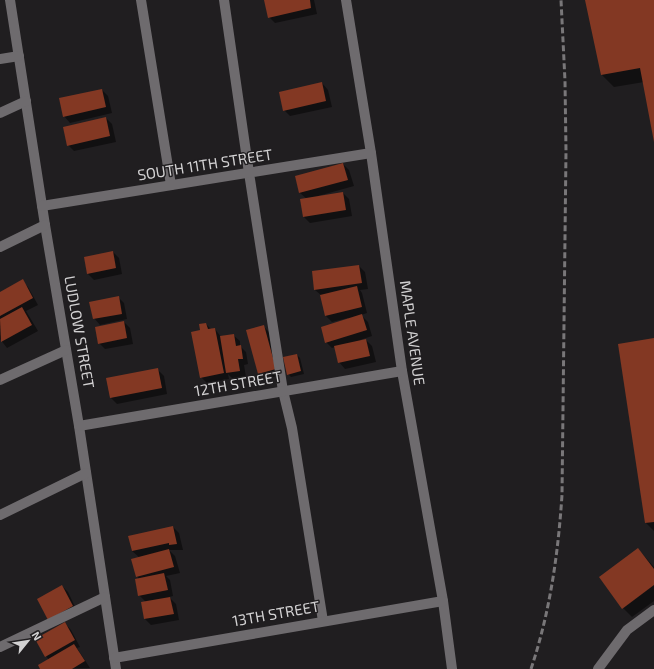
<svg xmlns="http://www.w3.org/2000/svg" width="654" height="669" font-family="'Exo 2',sans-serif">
	<rect width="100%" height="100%" fill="#201e20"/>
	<!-- shadow -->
	<g fill="#0007">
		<path d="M265,0H314L317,14L275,23L269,17Z"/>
		<path d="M586,0H654V141L644,82L614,87L602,75Z"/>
		<path d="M322,83L328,90L332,107L290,116L284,110Z"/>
		<path d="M102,90L108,96L112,113L70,123L64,116Z"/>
		<path d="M106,118L112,124L116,142L74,151L68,145Z"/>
		<path d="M343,164L349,170L354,186L318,196V197L343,193L349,199L352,216L310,223L304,217L307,199L300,193L296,177Z"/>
		<path d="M113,252L119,258L122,274L94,280L88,274Z"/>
		<path d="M359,266L365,272L368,289L360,290L362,293L367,313L361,315L368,322L372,336L360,340L361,341L366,340L372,346L376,362L345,369L339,362L335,347L332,348L326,342L349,320L348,318L332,322L326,316L321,295L315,290L313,272Z"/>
		<path d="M22,281L28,287L38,305L26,311L38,331L7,348L0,339V293Z"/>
		<path d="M118,297L124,303L127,319L100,325L94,318Z"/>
		<path d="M124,322L130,328L133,344L105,349L99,343Z"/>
		<path d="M206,324L212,330L215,329L221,337L233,335L240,341V346L246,352L248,364L244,365L246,377L233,379L228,374L229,379L207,383L201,377V331Z"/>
		<path d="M263,326L269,332L281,375L265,379L259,373Z"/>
		<path d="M654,339V531L646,523L619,345Z"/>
		<path d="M297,355L300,358L304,374L291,377L288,374Z"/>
		<path d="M158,370L164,376L167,394L117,404L111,398Z"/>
		<path d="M173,527L179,533L183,550H169L175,556L180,573L166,576L170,580L173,596L169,597L176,604L179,620L151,625L145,619L142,603L146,602L139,595V579L137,576L140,558L132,551Z"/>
		<path d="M638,549L654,567V601L632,617L623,608Z"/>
		<path d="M62,586L68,592L78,613L55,625Z"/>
		<path d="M65,623L71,630L80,647L77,648L90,668L41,669L49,660L46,656Z"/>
	</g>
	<!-- building -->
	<g fill="#833823">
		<path d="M264,0H310L311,8L268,18Z"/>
		<path d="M585,0H654V142L640,68L601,75Z"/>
		<path d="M322,82L326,101L283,111L279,92Z"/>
		<path d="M102,89L106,107L63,117L59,98Z"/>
		<path d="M106,117L110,136L67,146L63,127Z"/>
		<path d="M343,163L348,180L299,193L295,176Z"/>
		<path d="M343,192L346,210L303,217L300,199Z"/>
		<path d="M113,251L116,268L87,274L84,257Z"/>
		<path d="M359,265L362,283L314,290L312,271Z"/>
		<path d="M23,279L33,298L0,316V292Z"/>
		<path d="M357,286L362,307L325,316L320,295Z"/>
		<path d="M119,296L122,314L93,319L89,302Z"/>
		<path d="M22,307L32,325L1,342L0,319Z"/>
		<path d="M362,314L367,330L325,343L321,327Z"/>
		<path d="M124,321L127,338L98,344L95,327Z"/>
		<path d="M206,323L208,329L215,328L224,373L200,378L191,332L200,330L199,324Z"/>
		<path d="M264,325L276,369L258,374L246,330Z"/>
		<path d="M234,334L236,346L241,345L243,359H238L240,371L226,373L220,336Z"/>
		<path d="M654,338V522L645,523L618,344Z"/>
		<path d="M366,339L370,356L338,363L334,346Z"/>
		<path d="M297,354L301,371L287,375L283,357Z"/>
		<path d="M158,368L162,388L110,398L106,378Z"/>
		<path d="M173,526L177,544L169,545V543L132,551L128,536Z"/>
		<path d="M638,548L654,569V585L622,609L599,577Z"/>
		<path d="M169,549L174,567L136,577L131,559Z"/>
		<path d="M164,573L168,590L138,596L135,579Z"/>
		<path d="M62,585L73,606L48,620L37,599Z"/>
		<path d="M170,597L174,614L144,619L141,602Z"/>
		<path d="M65,622L75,640L45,657L35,639Z"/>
		<path d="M74,644L85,661L72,669H40L38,665Z"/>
	</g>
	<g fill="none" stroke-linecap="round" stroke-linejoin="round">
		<!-- minor -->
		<g stroke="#6e6b6e" stroke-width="10">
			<path d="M10,0L45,225L79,426L116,669"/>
			<path d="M141,0L171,185"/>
			<path d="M224,0L249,173L283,391L292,428L323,621"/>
			<path d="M346,0L371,153L402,371L443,601L452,669"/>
			<path d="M0,59L19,56"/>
			<path d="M0,113L26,101"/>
			<path d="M42,206L371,153"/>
			<path d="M0,247L45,225"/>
			<path d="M0,380L66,350"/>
			<path d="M79,426L402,371"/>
			<path d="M0,515L86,473"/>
			<path d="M0,647L105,597"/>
			<path d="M114,658L443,601"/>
			<path d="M598,669L627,630L654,610"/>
		</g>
		<!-- rail -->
		<path stroke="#797779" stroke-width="3" stroke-dasharray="6 3" stroke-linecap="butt" d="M531,669C550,612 558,555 562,495L566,151L565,81L561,0"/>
	</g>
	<g text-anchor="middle" stroke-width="3" stroke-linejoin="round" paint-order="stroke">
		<!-- street labels -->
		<g font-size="15" fill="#d2d1d2" stroke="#201e20">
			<text transform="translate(205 165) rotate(-9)" y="5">SOUTH 11TH STREET</text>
			<text transform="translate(79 332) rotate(80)" y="5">LUDLOW STREET</text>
			<text transform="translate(412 333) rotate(82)" y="5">MAPLE AVENUE</text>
			<text transform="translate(238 384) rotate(-10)" y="5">12TH STREET</text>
			<text transform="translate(276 614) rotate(-10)" y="5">13TH STREET</text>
		</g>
	</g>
	<!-- north arrow -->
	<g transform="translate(28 641) rotate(60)" stroke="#201e20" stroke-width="3" paint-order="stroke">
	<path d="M0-3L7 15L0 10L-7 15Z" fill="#d2d1d2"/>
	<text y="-6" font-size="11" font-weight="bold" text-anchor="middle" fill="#d2d1d2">N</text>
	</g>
</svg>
